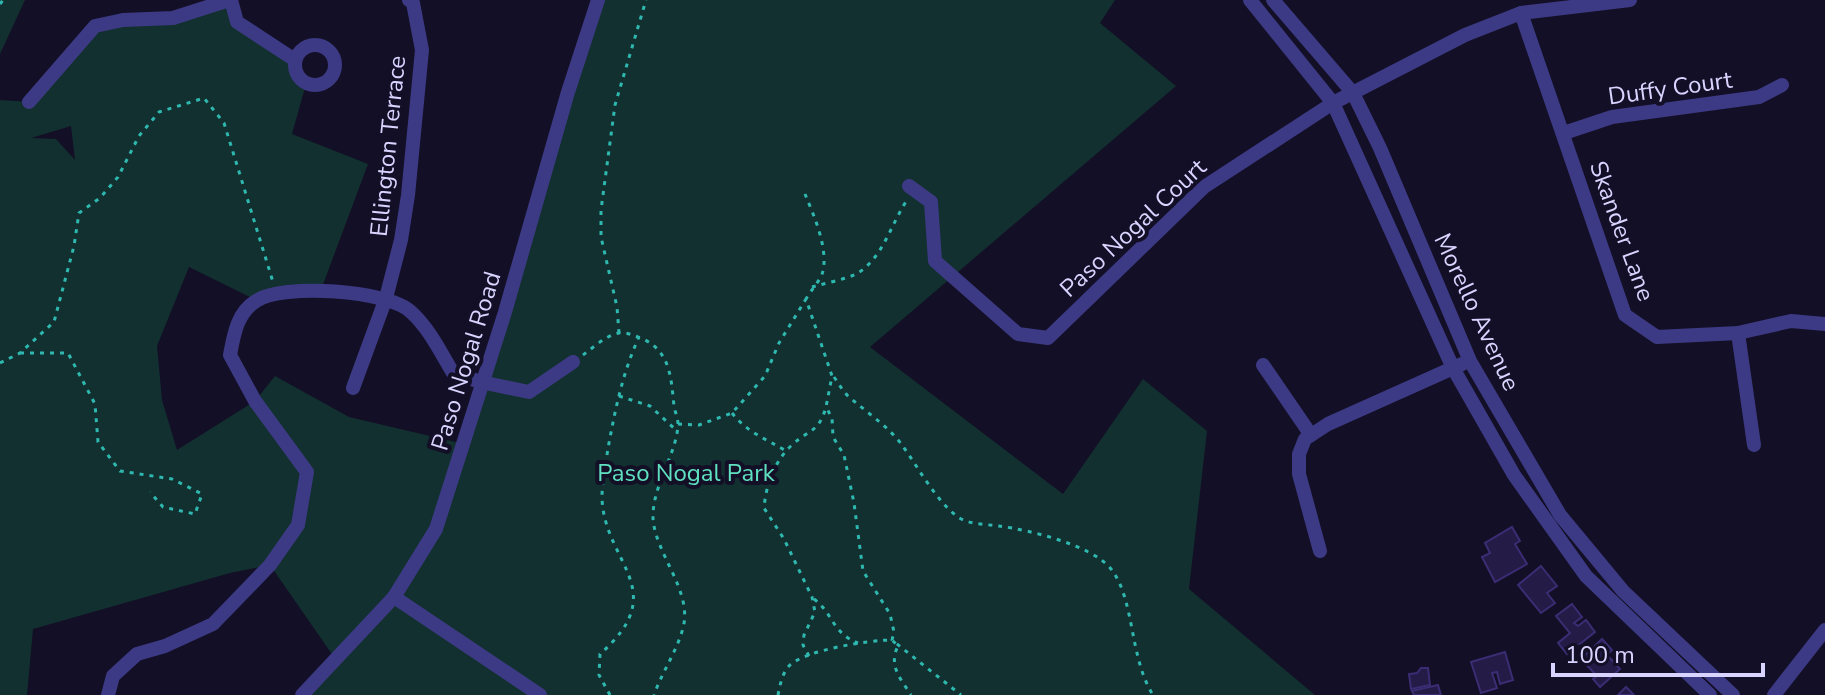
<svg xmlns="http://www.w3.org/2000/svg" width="1825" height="695" font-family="'Nunito Sans',sans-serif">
	<rect width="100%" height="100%" fill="#130f26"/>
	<!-- green -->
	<g fill="#12302f" fill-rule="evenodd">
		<path d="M0,0H25L0,54Z"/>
		<path d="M229,0L237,22L295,60V70L306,84L292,134L368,164L321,290L256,300L189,267L157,346L162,400L177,450L255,401L275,376L349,417L464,444L593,0H1115L1100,23L1176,86L870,347L1063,494L1143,379L1207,431L1189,589L1315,695H302L336,660L270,565L230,573L33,629L27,695H0V100L30,102L95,26L173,18ZM71,126L75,160L56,139L31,138Z"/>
	</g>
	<!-- building -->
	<g fill="#241b47" stroke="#3b2d73" stroke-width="2">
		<path d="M1512,527L1520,541L1515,544L1527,564L1495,582L1482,557L1490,553L1485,543Z"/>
		<path d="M1541,566L1557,586L1547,593L1555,603L1541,613L1518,585Z"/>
		<path d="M1572,604L1582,617L1574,623L1578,626L1586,620L1595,632L1567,654L1558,643L1570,633L1556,616Z"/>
		<path d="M1602,639L1612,650L1607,655L1620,669L1600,687L1593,679L1597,676L1581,659Z"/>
		<path d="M1505,652L1513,680L1500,684L1497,672L1492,673L1497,688L1481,693L1471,662Z"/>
		<path d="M1421,668H1428L1430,685L1411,689L1409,674L1417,673Z"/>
		<path d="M1438,685L1441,695H1414L1412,691Z"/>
		<path d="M1626,687L1634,695H1618Z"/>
	</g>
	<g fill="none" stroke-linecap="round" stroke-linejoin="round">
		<!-- path -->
		<g stroke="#2fb8b0" stroke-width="3" stroke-dasharray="4 6" stroke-linecap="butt">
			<path d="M0,4L3,0"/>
			<path d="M805,194C814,216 828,247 823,271C821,280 811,290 806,299"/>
			<path d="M812,287C826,283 843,280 856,274C882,260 891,224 907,200"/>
			<path d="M619,333L617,307L601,237V210L615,105L646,0"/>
			<path d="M20,353H68L95,404L98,442L120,471L172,479L202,494L195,514L163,507L150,492"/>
			<path d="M583,355C594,347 605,336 619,333C627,332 635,336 643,339C671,352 671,379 674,406C675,412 678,418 678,424C677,454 652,486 653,518C655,554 693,591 683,628C677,651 662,672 654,695"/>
			<path d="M0,363L20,353L54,322L74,246L79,213L100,198L118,177L139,136L159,112L204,98L224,123L273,282"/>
			<path d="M834,377C839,384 842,390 848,396C866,412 888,426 902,445C918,467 936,501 958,517C970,525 985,524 999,526C1029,530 1092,545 1111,569C1135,599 1129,657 1153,695"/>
			<path d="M619,396L650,406L676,430"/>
			<path d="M732,413C749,434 765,438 786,451"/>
			<path d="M678,424L699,425L732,413L765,376L779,343L806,299L832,376L826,407L832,418L833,437L844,455L854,503L863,571L890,614L894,632L892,640L961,695"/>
			<path d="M814,599C833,613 832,633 858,643"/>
			<path d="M809,656L803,645L804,635L815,612L812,597L784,539L764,508C766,484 775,460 793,444C810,429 819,432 826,407"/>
			<path d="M610,695L599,675L600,654C673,590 604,563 602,498C602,480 606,461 609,443C616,406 623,372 639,337"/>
			<path d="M778,695C780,685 782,674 789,666C804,650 870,640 892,640L898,646C888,666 901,679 911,695"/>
		</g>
		<!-- minor -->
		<g stroke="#3d3a85" stroke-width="14">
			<path d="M231,0L237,22L295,60"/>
			<path d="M1250,0L1333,103L1453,368L1514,475L1586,576L1710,695"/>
			<path d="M1273,0L1353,93L1380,148L1470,361L1560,515L1623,591L1733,695"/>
			<path d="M1521,13L1625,315L1657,337L1738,333L1791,321L1825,324"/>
			<circle cx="315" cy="65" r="20"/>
			<path d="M29,102L95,26L123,20L173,18L229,0"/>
			<path d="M1564,133L1612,117L1759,97L1782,85"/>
			<path d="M909,186L931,202L935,261L1018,334L1048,338L1204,187L1333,103L1465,35L1521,13L1630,0"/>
			<path d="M1738,333L1754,445"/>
			<path d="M1263,365L1311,435"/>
			<path d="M353,388L386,298L401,240L408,195L422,50L413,3L409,0"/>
			<path d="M1320,551L1299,474V454L1305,439L1328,424L1462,364"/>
			<path d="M394,597L540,695"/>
			<path d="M108,695L113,676L137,654L165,646L213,624L270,565L298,525L307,472L255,401L230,355C234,334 237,313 256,301C282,283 389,290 411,312C429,328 441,353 453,373L481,382L529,392L573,362"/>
			<path d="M302,695L394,597L436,529L505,312L568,92L598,0"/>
			<path d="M1774,695L1825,630"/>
		</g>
	</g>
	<g text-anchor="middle" stroke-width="8" stroke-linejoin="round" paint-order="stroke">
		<!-- street labels -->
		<g font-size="24" fill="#d9d4ff" stroke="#130f26">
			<text transform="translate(1670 88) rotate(-8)" y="8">Duffy Court</text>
			<text transform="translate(388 146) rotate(-84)" y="8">Ellington Terrace</text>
			<text transform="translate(1133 228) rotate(-43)" y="8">Paso Nogal Court</text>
			<text transform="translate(1622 231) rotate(70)" y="8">Skander Lane</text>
			<text transform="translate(1477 312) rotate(65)" y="8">Morello Avenue</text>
			<text transform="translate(466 361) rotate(-73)" y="8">Paso Nogal Road</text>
		</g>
		<!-- park labels -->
		<g font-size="24" fill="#5fe0c0" stroke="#130f26">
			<text x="686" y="481">Paso Nogal Park</text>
		</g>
	</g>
	<!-- scale -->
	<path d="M1553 663v12h210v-12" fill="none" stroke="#d9d4ff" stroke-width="4"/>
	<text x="1565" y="663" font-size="24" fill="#d9d4ff" stroke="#130f26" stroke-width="6" paint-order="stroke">100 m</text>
</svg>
